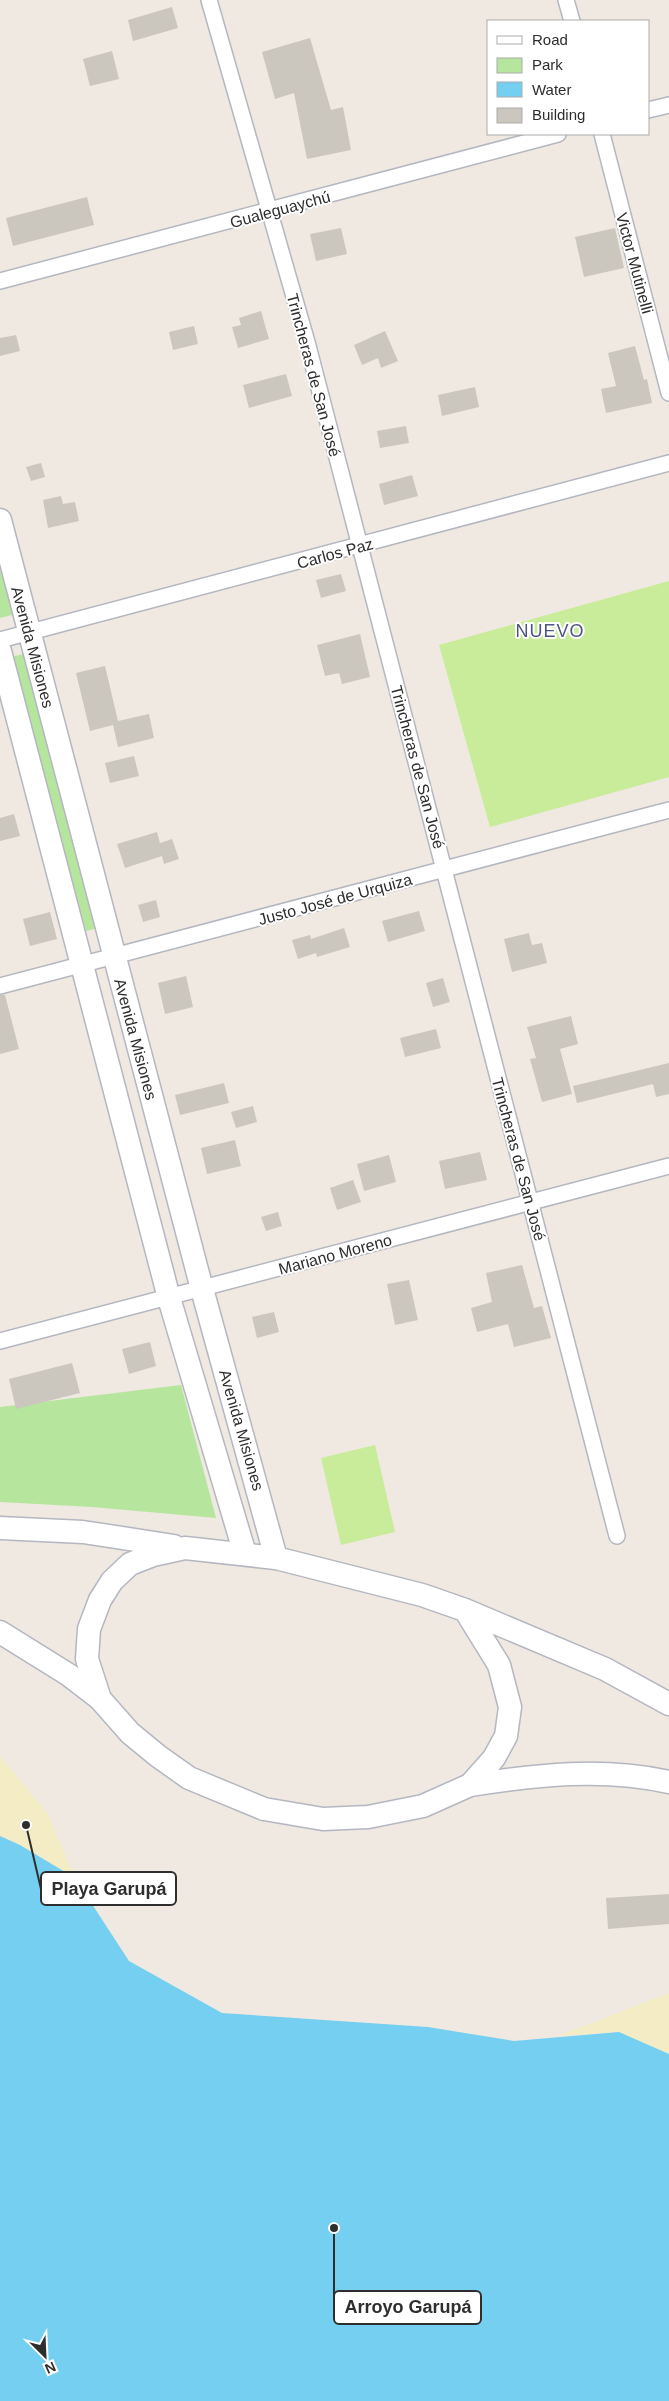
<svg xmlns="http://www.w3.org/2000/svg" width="669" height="2401" font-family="Arial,sans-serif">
	<rect width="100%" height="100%" fill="#efe9e1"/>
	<!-- green -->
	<g fill="#b6e59e">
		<path d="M0,555L16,614L0,618Z"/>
		<path d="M27,653L102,927L86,931L11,657Z"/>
		<path d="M181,1385L216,1518L92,1507L0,1502V1407Z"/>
	</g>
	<!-- sand -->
	<g fill="#f3ecc5">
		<path d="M0,1756L48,1814L75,1878L20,1845L0,1836Z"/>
		<path d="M669,1993V2054L619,2032L558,2036Z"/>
	</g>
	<!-- pitch -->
	<g fill="#c9ec9a">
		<path d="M669,581V777L490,827L439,645Z"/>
		<path d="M375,1445L395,1532L341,1545L321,1458Z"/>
	</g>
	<!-- water -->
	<path fill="#75cff0" d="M0,1836L20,1845L75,1878L129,1961L222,2013L428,2027L514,2041L619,2032L669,2054V2401H0Z"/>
	<!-- building -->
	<g fill="#cbc7bf">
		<path d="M172,7L178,28L133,41L128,20Z"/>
		<path d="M310,38L331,110L343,107L351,150L307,159L294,93L275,99L262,52Z"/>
		<path d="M112,51L119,79L90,86L83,59Z"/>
		<path d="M87,197L94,225L13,246L6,218Z"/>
		<path d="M341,228L347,254L316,261L310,234Z"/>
		<path d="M615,228L624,268L584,277L575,237Z"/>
		<path d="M261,311L269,339L238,348L232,327L241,325L239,318Z"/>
		<path d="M194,326L198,344L173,350L169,332Z"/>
		<path d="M385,331L398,361L381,368L378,358L362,365L354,345Z"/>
		<path d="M16,335L20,351L0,356V338Z"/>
		<path d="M635,346L644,380L647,379L652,403L606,413L601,389L616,386L608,353Z"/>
		<path d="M286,374L292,396L249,408L243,385Z"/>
		<path d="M475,387L479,407L442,416L438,395Z"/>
		<path d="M406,426L409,443L380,448L377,431Z"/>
		<path d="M41,463L45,477L31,481L26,467Z"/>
		<path d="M412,475L418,496L384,505L379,484Z"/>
		<path d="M61,496L63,504L75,502L79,521L48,528L43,500Z"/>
		<path d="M341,574L346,591L321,598L316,580Z"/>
		<path d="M360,634L370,677L342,684L339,673L325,676L317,645Z"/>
		<path d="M105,666L118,721L149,714L154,738L118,747L113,725L90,731L76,673Z"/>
		<path d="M134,756L139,776L110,783L105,763Z"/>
		<path d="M14,814L20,836L0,841V818Z"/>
		<path d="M157,832L160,843L172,839L179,859L164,864L162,856L125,868L117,844Z"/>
		<path d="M156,900L160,917L143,922L138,905Z"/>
		<path d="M419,911L425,931L388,942L382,921Z"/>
		<path d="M50,912L57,939L30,946L23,919Z"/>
		<path d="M344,928L350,947L317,957L316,953L298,959L292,940L310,935L311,939Z"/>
		<path d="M529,933L532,945L542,943L547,963L512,972L504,939Z"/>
		<path d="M186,976L193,1007L165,1014L158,983Z"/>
		<path d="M443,978L450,1002L433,1007L426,983Z"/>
		<path d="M0,995H5L19,1049L0,1054Z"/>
		<path d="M571,1016L578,1044L560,1049L572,1094L542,1102L530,1059L536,1058L527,1027Z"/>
		<path d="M436,1029L441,1048L405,1057L400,1038Z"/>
		<path d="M669,1063V1094L656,1097L653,1084L577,1103L573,1086Z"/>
		<path d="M224,1083L229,1103L180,1115L175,1095Z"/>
		<path d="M253,1106L257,1122L236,1128L231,1112Z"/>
		<path d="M235,1140L241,1166L207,1174L201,1148Z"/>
		<path d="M480,1152L487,1180L445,1189L439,1161Z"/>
		<path d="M389,1155L396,1182L364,1191L357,1164Z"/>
		<path d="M353,1180L361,1202L337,1210L330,1188Z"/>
		<path d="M278,1212L282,1226L266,1231L261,1217Z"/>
		<path d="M522,1265L534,1308L542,1306L551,1338L514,1347L508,1324L477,1332L471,1308L492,1302L486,1273Z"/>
		<path d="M409,1280L418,1320L395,1325L387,1284Z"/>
		<path d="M274,1312L279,1332L257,1338L252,1317Z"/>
		<path d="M150,1342L156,1366L129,1374L122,1349Z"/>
		<path d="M72,1363L80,1393L16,1409L9,1379Z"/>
		<path d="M669,1894V1924L608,1929L606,1898Z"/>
	</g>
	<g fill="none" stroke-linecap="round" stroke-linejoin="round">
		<defs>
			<g id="street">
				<path d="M209,0L307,342L617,1536"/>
				<path d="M566,0L572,21"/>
				<path d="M648,110L669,105"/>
				<path d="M602,134L669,393"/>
				<path d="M0,281L558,134"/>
				<path d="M0,640L669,463"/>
				<path d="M0,986L669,810"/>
				<path d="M0,1341L669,1166"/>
			</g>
			<g id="secondary">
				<path d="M0,520L202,1289L276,1558"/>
				<path d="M0,651L169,1298L245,1554"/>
				<path d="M0,1528L83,1532L174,1546"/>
				<path d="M465,1610L499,1665L510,1707L506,1736L494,1758L470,1785L423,1806L368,1817L323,1819L264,1809L189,1778L158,1756L130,1733L100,1699L87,1659L89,1629L100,1600L112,1581L130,1564L153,1555L185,1548L276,1558L422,1595L465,1610L605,1669L669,1704"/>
				<path d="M0,1632L69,1675L99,1698"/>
				<path d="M470,1785C537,1775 602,1767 669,1782"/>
			</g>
		</defs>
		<!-- street casing -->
		<use href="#street" stroke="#b4b7c1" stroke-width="18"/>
		<!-- secondary casing -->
		<use href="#secondary" stroke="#b4b7c1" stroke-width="25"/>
		<!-- street -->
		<use href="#street" stroke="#fff" stroke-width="15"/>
		<!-- secondary -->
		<use href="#secondary" stroke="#fff" stroke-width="22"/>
	</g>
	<g text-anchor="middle" stroke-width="4" stroke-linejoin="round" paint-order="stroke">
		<!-- street labels -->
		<g font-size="16" fill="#2e2e2e" stroke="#fff">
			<text transform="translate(280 209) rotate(-15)" y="6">Gualeguaychú</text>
			<text transform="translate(635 263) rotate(75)" y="6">Victor Mutinelli</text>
			<text transform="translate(314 375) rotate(75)" y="6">Trincheras de San José</text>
			<text transform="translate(335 553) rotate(-15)" y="6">Carlos Paz</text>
			<text transform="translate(33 647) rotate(75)" y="6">Avenida Misiones</text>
			<text transform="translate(418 767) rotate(75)" y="6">Trincheras de San José</text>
			<text transform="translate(335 899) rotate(-15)" y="6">Justo José de Urquiza</text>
			<text transform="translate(136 1039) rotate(75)" y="6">Avenida Misiones</text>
			<text transform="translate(519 1159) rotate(75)" y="6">Trincheras de San José</text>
			<text transform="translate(335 1254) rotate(-15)" y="6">Mariano Moreno</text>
			<text transform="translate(242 1430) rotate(74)" y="6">Avenida Misiones</text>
		</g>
		<!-- neighbourhood labels -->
		<g font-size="18" letter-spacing="1" fill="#4d5680" stroke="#fff">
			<text x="550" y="637">NUEVO</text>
		</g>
	</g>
	<!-- callouts -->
	<path fill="none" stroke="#2e2e2e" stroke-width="2" d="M26 1825L41 1889M334 2228L334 2307"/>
	<g fill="#2e2e2e" stroke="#fff" stroke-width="2">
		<circle cx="26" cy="1825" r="5"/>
		<circle cx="334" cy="2228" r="5"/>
	</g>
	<g fill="#fff" stroke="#2e2e2e" stroke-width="2">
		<rect x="41" y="1872" width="135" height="33" rx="5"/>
		<rect x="334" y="2291" width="147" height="33" rx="5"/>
	</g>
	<g font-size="18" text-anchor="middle" font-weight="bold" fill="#2e2e2e">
		<text x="109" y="1895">Playa Garupá</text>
		<text x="408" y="2313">Arroyo Garupá</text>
	</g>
	<!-- legend -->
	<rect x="487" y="20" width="162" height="115" fill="#ffffff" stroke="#ababab"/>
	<rect x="497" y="36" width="25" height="8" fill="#ffffff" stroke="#ababab"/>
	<text x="532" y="45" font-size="15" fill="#2e2e2e">Road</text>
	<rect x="497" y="58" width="25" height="15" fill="#b6e59e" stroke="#ababab"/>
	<text x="532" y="70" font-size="15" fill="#2e2e2e">Park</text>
	<rect x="497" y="82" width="25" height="15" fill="#75cff0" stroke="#ababab"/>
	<text x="532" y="95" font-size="15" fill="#2e2e2e">Water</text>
	<rect x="497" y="108" width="25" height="15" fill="#cbc7bf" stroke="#ababab"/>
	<text x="532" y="120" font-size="15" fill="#2e2e2e">Building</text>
	<!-- north arrow -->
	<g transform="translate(45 2356) rotate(156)" stroke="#ffffff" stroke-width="4" paint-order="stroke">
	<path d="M0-4L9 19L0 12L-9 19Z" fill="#2e2e2e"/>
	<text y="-8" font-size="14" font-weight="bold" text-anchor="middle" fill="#2e2e2e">N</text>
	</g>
</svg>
